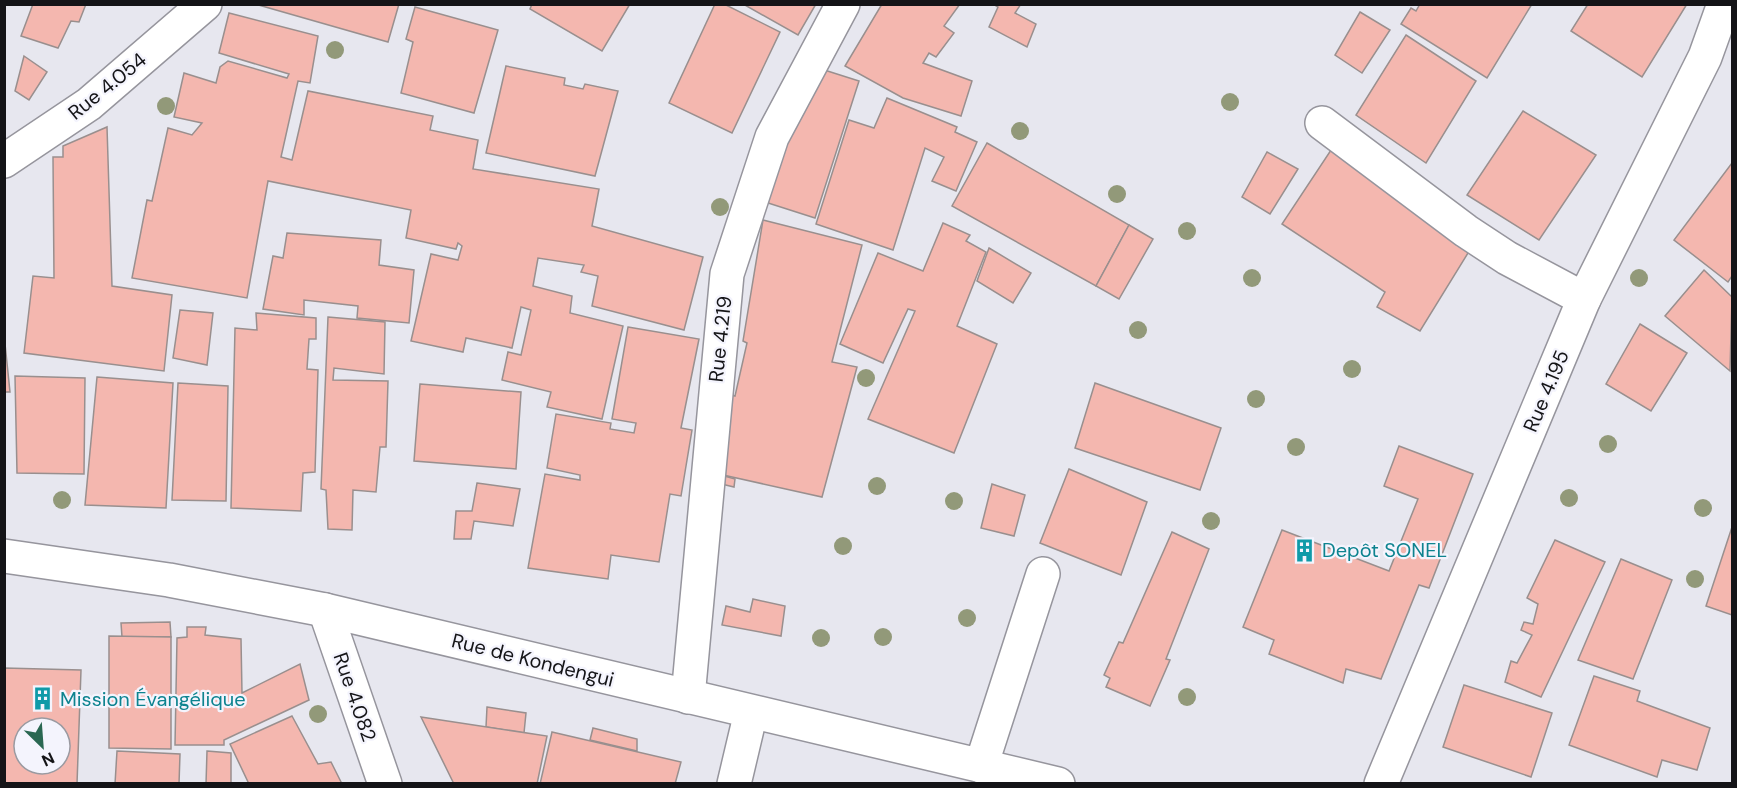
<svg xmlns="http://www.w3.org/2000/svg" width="1737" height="788" font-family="'DM Sans',sans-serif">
	<rect width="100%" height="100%" fill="#e7e7ef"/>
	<!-- building -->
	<g fill="#f4b7af" stroke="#998f8e" stroke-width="1.5" fill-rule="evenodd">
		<path d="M33,4H86L79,22L71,21L58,48L21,36Z"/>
		<path d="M255,4H399L388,42Z"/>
		<path d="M532,4H630L602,51L530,9Z"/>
		<path d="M715,4H724L780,32L732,133L669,103Z"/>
		<path d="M743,4H816L798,35Z"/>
		<path d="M882,4H960L944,26L954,33L936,57L929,53L923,63L972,81L961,116L903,98L845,66Z"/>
		<path d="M993,4H1021L1015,13L1036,24L1027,47L989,27L998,7Z"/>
		<path d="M1420,4H1532L1487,78L1401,24L1411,8L1416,11Z"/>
		<path d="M1588,4H1687L1642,77L1571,31Z"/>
		<path d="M415,7L498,30L474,113L401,93L413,42L406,39Z"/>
		<path d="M1360,12L1390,30L1362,73L1335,55Z"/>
		<path d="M229,13L318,36L310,83L298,81L281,157L292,160L308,91L433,116L430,130L478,140L473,169L599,189L592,226L703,257L684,330L592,306L598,276L581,272L584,265L538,258L533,286L572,296L570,313L623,326L602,419L547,407L551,392L502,380L508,352L521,355L531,310L521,307L512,348L466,338L463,352L411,341L431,254L458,260L462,246L458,243L456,249L406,238L411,210L268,181L247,298L132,278L147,200L152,201L168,128L192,135L202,123L174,117L184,73L216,83L220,67L228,61L287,78L289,74L219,53Z"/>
		<path d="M1406,35L1476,81L1426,163L1356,115Z"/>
		<path d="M24,56L47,72L29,100L15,91Z"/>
		<path d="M506,66L565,78L564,85L583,89L585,84L618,91L595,176L486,153Z"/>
		<path d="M818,68L859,81L815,218L765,202L795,111Z"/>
		<path d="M887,98L957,127L955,132L977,142L956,191L932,181L944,157L925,148L893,250L816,224L849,120L874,128Z"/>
		<path d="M1523,111L1596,155L1539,240L1467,195Z"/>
		<path d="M107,127L112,286L172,295L164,371L24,353L33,276L54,278L53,157H63V146Z"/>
		<path d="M987,143L1129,225L1096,286L952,206Z"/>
		<path d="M1333,147L1476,240L1420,331L1377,307L1385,292L1282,224Z"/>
		<path d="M1267,152L1298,169L1270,214L1242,197Z"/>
		<path d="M1732,163V276L1728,282L1674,240Z"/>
		<path d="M763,220L862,245L832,362L857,367L822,497L714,473L727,394L735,396L747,343L743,341Z"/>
		<path d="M943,223L970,235L966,241L986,252L957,326L997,344L954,453L868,419L915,311L908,309L883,363L840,344L878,253L923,271Z"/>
		<path d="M1129,225L1153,239L1119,299L1096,286Z"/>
		<path d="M287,233L381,240L379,265L414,270L409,323L357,318L358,306L304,300V315L263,309L273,256L283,258Z"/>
		<path d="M989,248L1031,273L1013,303L977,281Z"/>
		<path d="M1704,270L1732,297L1730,371L1665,316Z"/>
		<path d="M180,310L213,313L207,365L173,358Z"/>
		<path d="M256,313L316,318V339H309L307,369L318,370L315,472L303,473L301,511L231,508L235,328L257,330Z"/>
		<path d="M328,317L385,322L384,374L334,368L333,380L388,381L386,447H380L376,492L353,490L352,530L328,529L326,490L321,489Z"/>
		<path d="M1640,324L1687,353L1651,411L1606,384Z"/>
		<path d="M628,327L699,339L681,428L692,430L681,496L670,494L659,562L611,555L608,579L528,568L545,474L580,480V475L547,468L556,414L611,423L610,429L634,433L636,423L612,419Z"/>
		<path d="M4,334L10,392H4Z"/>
		<path d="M15,376L85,378L84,474L17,473Z"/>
		<path d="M97,377L173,383L166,508L85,505Z"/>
		<path d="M178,383L228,386L226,501L172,500Z"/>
		<path d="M1095,383L1221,428L1200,490L1075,448Z"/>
		<path d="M420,384L521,392L516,469L414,461Z"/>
		<path d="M1399,446L1473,474L1429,588L1419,585L1381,679L1346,669L1343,683L1269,654L1274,640L1243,627L1282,530L1389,571L1418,499L1384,486Z"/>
		<path d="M1069,469L1147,502L1121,575L1040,543Z"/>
		<path d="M714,473L735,479L734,487L713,482Z"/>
		<path d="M477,483L520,489L513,526L474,521L471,539H454L456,511H472Z"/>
		<path d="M992,484L1025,495L1014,536L981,528Z"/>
		<path d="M1732,527V615L1706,606Z"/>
		<path d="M1172,532L1209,549L1166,659L1170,660L1150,706L1106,687L1110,678L1104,675L1119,642L1123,643Z"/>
		<path d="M1555,540L1605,562L1541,697L1505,682L1511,661L1517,663L1532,635L1521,630L1524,622L1533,624L1538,604L1527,598Z"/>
		<path d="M1621,559L1672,580L1633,679L1578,660Z"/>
		<path d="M753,599L785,606L781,636L722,625L726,606L750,612Z"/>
		<path d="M170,622L171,637H122L121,623Z"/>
		<path d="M187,627H206L205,635L241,639L242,693L300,664L309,700L224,740V745H175L177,638L187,637Z"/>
		<path d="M109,636L171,637V749L109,748Z"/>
		<path d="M4,668L81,670L77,784H4ZM24,728H60V764H24Z"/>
		<path d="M1594,676L1640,691L1637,701L1710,728L1697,770L1662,760L1657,777L1569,745Z"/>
		<path d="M1464,685L1552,713L1531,777L1443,747Z"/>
		<path d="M487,707L526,713L524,733L486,727Z"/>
		<path d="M292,716L318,764L331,762L342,784H249L230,744Z"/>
		<path d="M421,717L547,736L537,784H454Z"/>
		<path d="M593,728L637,739V751L590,740Z"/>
		<path d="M552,732L681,762L675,784H540Z"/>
		<path d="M117,751L180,754L179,784H115Z"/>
		<path d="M207,751L231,753V784H206Z"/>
	</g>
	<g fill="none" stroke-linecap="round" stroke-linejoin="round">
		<defs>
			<g id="minor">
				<path d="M1322,123L1466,231L1507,258L1584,299"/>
				<path d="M4,161L89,104L205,4"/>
				<path d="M325,610L385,784"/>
				<path d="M688,697L727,274L772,137L843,4"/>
				<path d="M981,766L1043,574"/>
				<path d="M734,784L751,712"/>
				<path d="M1381,784L1584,299L1705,57L1724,4"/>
			</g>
			<path id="major" d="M4,556L169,580L325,610L1058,784"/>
		</defs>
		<!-- minor casing -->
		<use href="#minor" stroke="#96959d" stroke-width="36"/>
		<!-- major casing -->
		<use href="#major" stroke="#96959d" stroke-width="36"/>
		<!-- minor -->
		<use href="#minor" stroke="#fff" stroke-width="33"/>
		<!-- major -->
		<use href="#major" stroke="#fff" stroke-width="33"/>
	</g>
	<!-- trees -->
	<g fill="#929979">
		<circle cx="335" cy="50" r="9"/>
		<circle cx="1230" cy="102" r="9"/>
		<circle cx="166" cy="106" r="9"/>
		<circle cx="1020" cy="131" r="9"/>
		<circle cx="1117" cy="194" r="9"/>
		<circle cx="720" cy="207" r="9"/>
		<circle cx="1187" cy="231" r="9"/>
		<circle cx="1252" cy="278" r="9"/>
		<circle cx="1639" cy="278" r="9"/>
		<circle cx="1138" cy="330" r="9"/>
		<circle cx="1352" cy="369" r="9"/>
		<circle cx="866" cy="378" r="9"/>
		<circle cx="1256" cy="399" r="9"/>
		<circle cx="1608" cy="444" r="9"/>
		<circle cx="1296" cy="447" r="9"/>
		<circle cx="877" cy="486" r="9"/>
		<circle cx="1569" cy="498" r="9"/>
		<circle cx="62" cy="500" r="9"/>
		<circle cx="954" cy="501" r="9"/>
		<circle cx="1703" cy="508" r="9"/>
		<circle cx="1211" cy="521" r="9"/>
		<circle cx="843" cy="546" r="9"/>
		<circle cx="1695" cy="579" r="9"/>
		<circle cx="967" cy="618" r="9"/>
		<circle cx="883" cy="637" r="9"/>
		<circle cx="821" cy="638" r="9"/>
		<circle cx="1187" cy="697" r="9"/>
		<circle cx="318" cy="714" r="9"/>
	</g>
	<!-- icons -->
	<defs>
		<symbol id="building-bare" viewBox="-9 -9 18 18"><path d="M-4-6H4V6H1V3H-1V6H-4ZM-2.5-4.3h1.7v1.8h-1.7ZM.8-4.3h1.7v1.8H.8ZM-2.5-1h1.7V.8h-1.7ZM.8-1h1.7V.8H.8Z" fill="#0f9aa8" stroke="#f4f4fd" stroke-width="2.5" paint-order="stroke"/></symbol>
	</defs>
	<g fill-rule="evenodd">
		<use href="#building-bare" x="1288" y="534" width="33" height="33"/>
		<use href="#building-bare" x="26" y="682" width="33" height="33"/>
	</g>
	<g text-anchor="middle" stroke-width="4.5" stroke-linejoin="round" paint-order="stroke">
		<!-- street labels -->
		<g font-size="20" fill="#141417" stroke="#f4f4fd">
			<text transform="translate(107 86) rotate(-39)" y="7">Rue 4.054</text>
			<text transform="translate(720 339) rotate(-84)" y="7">Rue 4.219</text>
			<text transform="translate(1546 391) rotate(-67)" y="7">Rue 4.195</text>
			<text transform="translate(533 660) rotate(14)" y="7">Rue de Kondengui</text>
			<text transform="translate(355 697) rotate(71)" y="7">Rue 4.082</text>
		</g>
		<!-- culture labels -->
		<g font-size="20" fill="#0d838f" stroke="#f4f4fd" text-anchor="start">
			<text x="1322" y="557">Depôt SONEL</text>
			<text x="60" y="706">Mission Évangélique</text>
		</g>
	</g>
	<!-- border -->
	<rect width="1737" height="788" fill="none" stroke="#141417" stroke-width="12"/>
	<!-- north arrow -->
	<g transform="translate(42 746) rotate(155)"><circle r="28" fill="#f4f4fd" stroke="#9a9aa1" stroke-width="1.5"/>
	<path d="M0-4.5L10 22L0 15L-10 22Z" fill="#2a6752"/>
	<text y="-9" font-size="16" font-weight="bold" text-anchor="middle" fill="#141417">N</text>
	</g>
</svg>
